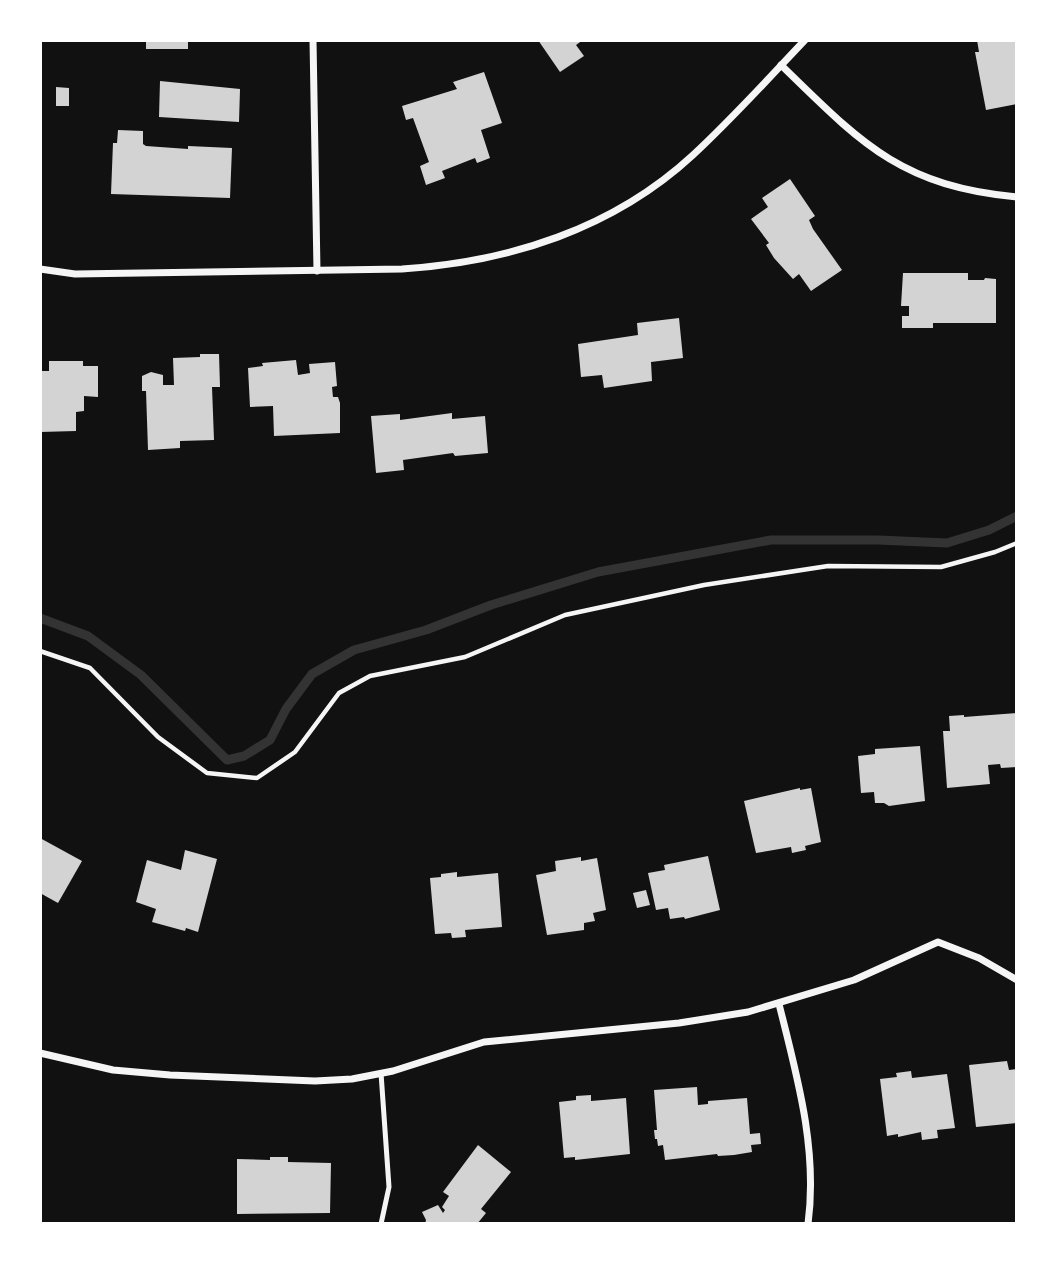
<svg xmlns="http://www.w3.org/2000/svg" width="1057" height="1264" font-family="Ubuntu,sans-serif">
	<rect width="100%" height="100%" fill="#111"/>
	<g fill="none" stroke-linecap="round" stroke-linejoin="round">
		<!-- stream -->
		<path stroke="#333" stroke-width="9" d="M40,618L88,636L141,675L227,760L244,756L270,740L286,709L312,674L354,650L426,630L491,605L598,572L771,540H878L947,543L989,530L1017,516"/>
	</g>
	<!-- building -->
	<g fill="#d3d3d3">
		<rect x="146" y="40" width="42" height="9"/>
		<path d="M538,40H583L576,45L584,56L560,72Z"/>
		<path d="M977,40H1017V104L986,110L975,52H979Z"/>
		<path d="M484,72L502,123L481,130L490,158L477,163L475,158L442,171L445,178L426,185L420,166L429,162L413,118L406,120L402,106L457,89L453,82Z"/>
		<path d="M160,81L240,89L239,122L159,117Z"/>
		<path d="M56,87L69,88V106H56Z"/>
		<path d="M118,130L143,131V144L146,146L188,149V146L232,148L230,198L111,194L113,143H117Z"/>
		<path d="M790,179L815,216L809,220L813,229L842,270L811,291L799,274L793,279L774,258L766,245L769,243L751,219L768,207L762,198Z"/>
		<path d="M903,273H968V280H984L985,278L996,279V323H933V328H902V316H909V306H901Z"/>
		<path d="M679,318L683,358L651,362L652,381L604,388L602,375L581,377L578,344L638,335L637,323Z"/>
		<path d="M200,354H219L220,387H212L214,440L180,441V448L148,450L146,391H142V376L151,372L163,375V385H174L173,358L200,357Z"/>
		<path d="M296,360L298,375L310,373L309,364L335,362L337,386L332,387L333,397H338L340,403V433L274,436L273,406L250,407L248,368L263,366L262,363Z"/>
		<path d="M49,361H83V366H98V397L84,396V411L76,412V431L40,432V371H49Z"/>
		<path d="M452,413V419L485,416L488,453L455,456L453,453L403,460L404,470L376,473L371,416L400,414V420Z"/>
		<path d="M1017,713V767L1001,768L1000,764L988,765L990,784L947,788L943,731H950L949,716L964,715V717Z"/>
		<path d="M920,746L925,801L889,806L884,803H875L874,792L861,793L858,756L875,754V749Z"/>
		<path d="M800,788V790L811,788L821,842L805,846L806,850L792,853L791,847L756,853L744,801Z"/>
		<path d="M40,838L82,861L58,903L40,893Z"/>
		<path d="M185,850L217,859L198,932L186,928L185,931L152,922L156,909L136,902L147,860L181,870Z"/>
		<path d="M708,856L720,910L685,919L684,917L670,919L668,908L656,910L648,873L665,870L664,865Z"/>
		<path d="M581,857V861L597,858L606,910L593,913L595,921L584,923V930L547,935L536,875L556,871L555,861Z"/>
		<path d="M457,872V877L498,873L502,927L465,930L466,937L452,938L451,933L435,934L430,878L441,877V874Z"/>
		<path d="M646,890L650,905L637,908L633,893Z"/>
		<path d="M1007,1061L1009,1070L1017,1069V1123L976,1127L969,1065Z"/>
		<path d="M911,1071L912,1078L947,1074L955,1128L937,1130L938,1138L922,1140L921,1132L898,1137V1134L887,1136L880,1079L897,1077L896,1073Z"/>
		<path d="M697,1087L698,1105L708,1104V1101L747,1098L750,1134L760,1133L761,1144L751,1145L752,1152L734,1155L718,1156L717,1154L665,1160L663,1145L658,1146L657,1139H655L654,1130H657L654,1090Z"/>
		<path d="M591,1095V1101L626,1098L630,1154L575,1160V1157L564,1158L559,1102L576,1100V1096Z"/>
		<path d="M478,1145L511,1172L481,1209L486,1213L477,1224H425L426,1220L422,1212L438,1205L443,1213L445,1210L442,1207L449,1196L443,1192Z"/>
		<path d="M270,1157H288V1162L331,1163L330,1213L237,1214V1159L270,1160Z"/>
	</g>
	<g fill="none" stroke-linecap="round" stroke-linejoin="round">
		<!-- path -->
		<path stroke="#f5f5f5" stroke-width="4.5" d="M40,651L90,668L158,737L207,773L257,778L295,752L339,693L370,676L465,657L565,615L704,585L828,566L941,567L995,552L1017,543"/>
		<!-- service -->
		<path stroke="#f5f5f5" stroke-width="5" d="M381,1224L389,1187L381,1073"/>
		<!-- minor -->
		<g stroke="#f5f5f5" stroke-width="7">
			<path d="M313,40L317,271"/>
			<path d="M781,65C861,143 900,186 1017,197"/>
			<path d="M40,269L75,274L402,269C509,262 613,229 693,155C732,119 768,79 805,40"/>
			<path d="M779,1004C797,1076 818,1149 808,1224"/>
			<path d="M40,1053L113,1070L170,1075L315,1081L352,1079L393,1071L484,1042L679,1023L748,1012L854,980L938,942L979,958L1017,980"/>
		</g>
	</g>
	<!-- border -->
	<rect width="1057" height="1264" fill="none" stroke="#ffffff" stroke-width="84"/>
</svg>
